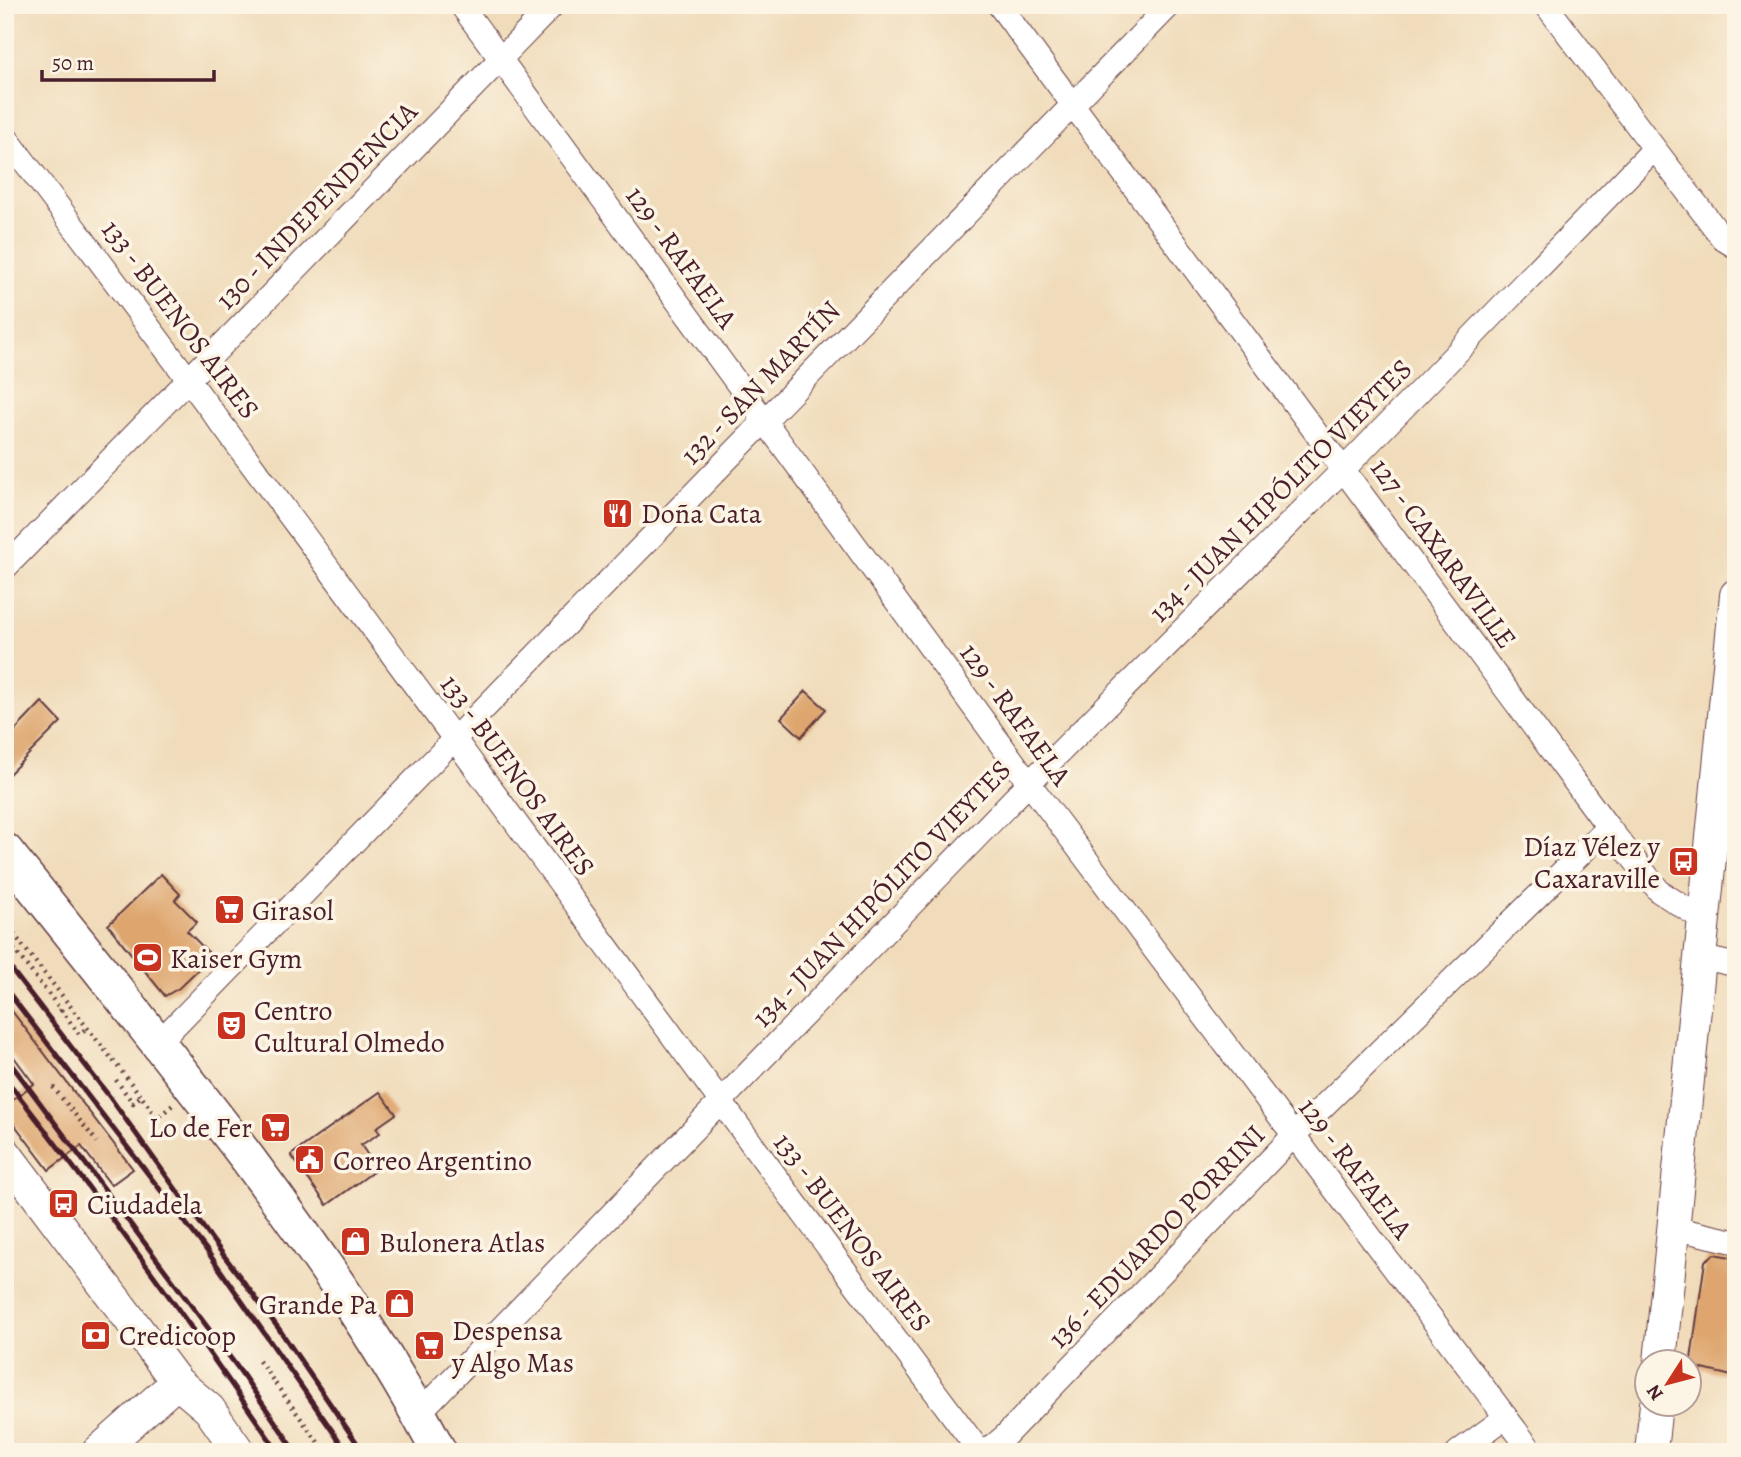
<svg xmlns="http://www.w3.org/2000/svg" width="1741" height="1457" font-family="Alegreya,serif">
	<rect width="100%" height="100%" fill="#fcf5e5"/>
	<filter id="ink" filterUnits="userSpaceOnUse"><feTurbulence type="fractalNoise" baseFrequency=".0143" numOctaves="2"/><feDisplacementMap in="SourceGraphic" scale="14" xChannelSelector="R" yChannelSelector="G"/><feConvolveMatrix kernelMatrix="1 2 1 2 8 2 1 2 1" color-interpolation-filters="sRGB"/></filter>
	<filter id="wash" filterUnits="userSpaceOnUse"><feTurbulence type="fractalNoise" baseFrequency=".00686" numOctaves="4" result="noise"/><feDisplacementMap in="SourceGraphic" scale="28" xChannelSelector="R" yChannelSelector="G"/><feGaussianBlur stdDeviation="1.57" result="paint"/><feColorMatrix in="noise" values="0 0 0 0 0 0 0 0 0 0 0 0 0 0 0 0 0 1.4 0 .05"/><feComposite in="paint" operator="in"/></filter>
	<g filter="url(#wash)">
		<rect width="100%" height="100%" fill="#f0dbba"/>
		<g id="blocks">
			<!-- building -->
			<g fill="#dea66e">
				<path d="M806,691L826,709L801,737L781,718Z"/>
				<path d="M42,702L61,722L5,778V741Z"/>
				<path d="M161,874L180,894L175,900L197,922L187,931L212,956L179,988L165,996L108,925Z"/>
				<path d="M5,1002L133,1169L111,1185L81,1146L49,1170L5,1112V1105L34,1084L5,1045Z"/>
				<path d="M380,1092L396,1114L376,1128L380,1133L361,1145L377,1169L327,1205L291,1155Z"/>
				<path d="M1714,1254L1736,1258V1377L1690,1366L1705,1261Z"/>
			</g>
		</g>
	</g>
	<g filter="url(#ink)">
		<use href="#blocks" fill-opacity="0" stroke="#633b40" stroke-width="2"/>
		<g fill="none" stroke-linecap="round" stroke-linejoin="round">
			<defs>
				<g id="street">
					<path d="M461,5L1029,783L1532,1452"/>
					<path d="M999,5L1608,827L1660,892L1704,920"/>
					<path d="M1546,5L1723,239L1736,247"/>
					<path d="M5,136C335,570 653,1014 980,1452"/>
					<path d="M5,568L553,5"/>
					<path d="M1700,957L1736,965"/>
					<path d="M159,1042L1170,5"/>
					<path d="M1673,1228L1736,1242"/>
					<path d="M419,1413L1029,783L1344,469L1654,149"/>
					<path d="M986,1452L1005,1436L1294,1135L1608,827"/>
					<path d="M1458,1452L1506,1417"/>
				</g>
				<g id="secondary">
					<path d="M5,1153L177,1382L209,1409L239,1452"/>
					<path d="M1660,1362L1736,595"/>
					<path d="M98,1452L177,1382"/>
					<path d="M1651,1452L1656,1404"/>
				</g>
				<path id="primary" d="M5,851C87,953 169,1055 248,1159C317,1252 385,1348 439,1452"/>
			</defs>
			<!-- street casing -->
			<use href="#street" stroke="#633b40" stroke-width="25"/>
			<!-- secondary casing -->
			<use href="#secondary" stroke="#633b40" stroke-width="34"/>
			<!-- primary casing -->
			<use href="#primary" stroke="#633b40" stroke-width="38"/>
			<!-- path -->
			<g stroke="#633b40" stroke-width="4.5" stroke-dasharray="2 5" stroke-linecap="butt">
				<path d="M5,923L141,1096"/>
				<path d="M5,938L61,1010L57,1014"/>
				<path d="M61,1010L79,1034L88,1027"/>
				<path d="M116,1080L133,1103L141,1096L157,1118L174,1104"/>
				<path d="M53,1087L97,1142"/>
				<path d="M259,1361L325,1452"/>
			</g>
			<!-- street -->
			<use href="#street" stroke="#fff" stroke-width="23"/>
			<!-- secondary -->
			<use href="#secondary" stroke="#fff" stroke-width="32"/>
			<!-- primary -->
			<use href="#primary" stroke="#fff" stroke-width="35"/>
			<!-- rail -->
			<g stroke="#4a1f2b" stroke-width="5">
				<path d="M5,961L109,1096L213,1241L279,1329L363,1452"/>
				<path d="M5,988L205,1248L347,1452"/>
				<path d="M5,1056L238,1368L296,1452"/>
				<path d="M5,1078C100,1200 191,1324 278,1452"/>
			</g>
		</g>
	</g>
	<!-- icons -->
	<defs>
		<symbol id="restaurant-square" viewBox="-11 -11 22 22"><rect x="-9" y="-9" width="18" height="18" rx="4" fill="#c8321e" stroke="#fcf5e5"/><path d="M-5-6h1v4h1v-4h1v4h1v-4h1v5L-1.5 .5V6h-2V.5L-5-1ZM5-6V6H3V1.5H1.5Q1.5-4 5-6Z" fill="#fff"/></symbol>
		<symbol id="bus-square" viewBox="-11 -11 22 22"><rect x="-9" y="-9" width="18" height="18" rx="4" fill="#c8321e" stroke="#fcf5e5"/><path d="M-5-6H5V4H4V6H2V4H-2V6H-4V4H-5ZM-3.5-4V0h7V-4ZM-3.5 1.2v1.5H-2V1.2ZM2 1.2v1.5H3.5V1.2Z" fill="#fff"/></symbol>
		<symbol id="supermarket-square" viewBox="-11 -11 22 22"><rect x="-9" y="-9" width="18" height="18" rx="4" fill="#c8321e" stroke="#fcf5e5"/><path d="M-6-5.5h2.5l.6 2H6L4.5 2H-2.5L-4.4-4H-6ZM-1.5 3.2a1.3 1.3 0 1 0 .1 0ZM3 3.2a1.3 1.3 0 1 0 .1 0Z" fill="#fff"/></symbol>
		<symbol id="stadium-square" viewBox="-11 -11 22 22"><rect x="-9" y="-9" width="18" height="18" rx="4" fill="#c8321e" stroke="#fcf5e5"/><path d="M0-5a6.5 5 0 1 0 0 10a6.5 5 0 1 0 0-10ZM-3.5-1.8h7v3.6h-7Z" fill="#fff"/></symbol>
		<symbol id="theatre-square" viewBox="-11 -11 22 22"><rect x="-9" y="-9" width="18" height="18" rx="4" fill="#c8321e" stroke="#fcf5e5"/><path d="M-5-5.5Q0-4 5-5.5V0Q5 5 0 6Q-5 5-5 0ZM-3.3-2.5H-1v1.5H-3.3ZM1-2.5H3.3v1.5H1ZM-2.8 1Q0 5.5 2.8 1Z" fill="#fff"/></symbol>
		<symbol id="civic-square" viewBox="-11 -11 22 22"><rect x="-9" y="-9" width="18" height="18" rx="4" fill="#c8321e" stroke="#fcf5e5"/><path d="M-.6-6.5H3V-4.5H.6V-3L4-1V1h2V6H-6V1h2V-1L-.6-3ZM-1.2 2.5V6h2.4V2.5Z" fill="#fff"/></symbol>
		<symbol id="shop-square" viewBox="-11 -11 22 22"><rect x="-9" y="-9" width="18" height="18" rx="4" fill="#c8321e" stroke="#fcf5e5"/><path d="M-5-2.5h2.3a2.7 3.5 0 0 1 5.4 0H5L5.5 6h-11ZM-1.5-2.5h3a1.5 2.3 0 0 0-3 0Z" fill="#fff"/></symbol>
		<symbol id="bank-square" viewBox="-11 -11 22 22"><rect x="-9" y="-9" width="18" height="18" rx="4" fill="#c8321e" stroke="#fcf5e5"/><path d="M-6-4H6V4H-6ZM0-2.3a2.3 2.3 0 1 0 0 4.6a2.3 2.3 0 1 0 0-4.6Z" fill="#fff"/></symbol>
	</defs>
	<g fill-rule="evenodd">
		<use href="#restaurant-square" x="600" y="496" width="35" height="35"/>
		<use href="#bus-square" x="1666" y="844" width="35" height="35"/>
		<use href="#supermarket-square" x="212" y="892" width="35" height="35"/>
		<use href="#stadium-square" x="130" y="940" width="35" height="35"/>
		<use href="#theatre-square" x="214" y="1008" width="35" height="35"/>
		<use href="#supermarket-square" x="258" y="1110" width="35" height="35"/>
		<use href="#civic-square" x="292" y="1142" width="35" height="35"/>
		<use href="#bus-square" x="46" y="1186" width="35" height="35"/>
		<use href="#shop-square" x="338" y="1224" width="35" height="35"/>
		<use href="#shop-square" x="382" y="1286" width="35" height="35"/>
		<use href="#bank-square" x="78" y="1318" width="35" height="35"/>
		<use href="#supermarket-square" x="412" y="1328" width="35" height="35"/>
	</g>
	<g text-anchor="middle" stroke-width="7" stroke-linejoin="round" paint-order="stroke">
		<!-- street labels -->
		<g font-size="28" fill="#4a1f2b" stroke="#fcf5e5">
			<text transform="translate(316 205) rotate(-46)" y="10">130 - INDEPENDENCIA</text>
			<text transform="translate(682 257) rotate(54)" y="10">129 - RAFAELA</text>
			<text transform="translate(181 319) rotate(53)" y="10">133 - BUENOS AIRES</text>
			<text transform="translate(760 382) rotate(-46)" y="10">132 - SAN MARTÍN</text>
			<text transform="translate(1280 490) rotate(-45)" y="10">134 - JUAN HIPÓLITO VIEYTES</text>
			<text transform="translate(1444 553) rotate(54)" y="10">127 - CAXARAVILLE</text>
			<text transform="translate(1016 714) rotate(54)" y="10">129 - RAFAELA</text>
			<text transform="translate(518 775) rotate(54)" y="10">133 - BUENOS AIRES</text>
			<text transform="translate(881 893) rotate(-46)" y="10">134 - JUAN HIPÓLITO VIEYTES</text>
			<text transform="translate(1356 1168) rotate(53)" y="10">129 - RAFAELA</text>
			<text transform="translate(853 1232) rotate(53)" y="10">133 - BUENOS AIRES</text>
			<text transform="translate(1156 1236) rotate(-46)" y="10">136 - EDUARDO PORRINI</text>
		</g>
		<!-- poi labels -->
		<g font-size="28" fill="#4a1f2b" stroke="#fcf5e5" text-anchor="start">
			<text x="641" y="523">Doña Cata</text>
			<text x="1660" y="856" text-anchor="end">Díaz Vélez y<tspan x="1660" dy="32">Caxaraville</tspan></text>
			<text x="252" y="920">Girasol</text>
			<text x="170" y="968">Kaiser Gym</text>
			<text x="254" y="1020">Centro<tspan x="254" dy="32">Cultural Olmedo</tspan></text>
			<text x="252" y="1137" text-anchor="end">Lo de Fer</text>
			<text x="333" y="1170">Correo Argentino</text>
			<text x="87" y="1214">Ciudadela</text>
			<text x="379" y="1252">Bulonera Atlas</text>
			<text x="377" y="1314" text-anchor="end">Grande Pa</text>
			<text x="452" y="1340">Despensa<tspan x="452" dy="32">y Algo Mas</tspan></text>
			<text x="119" y="1345">Credicoop</text>
		</g>
	</g>
	<!-- margin -->
	<rect width="1741" height="1457" fill="none" stroke="#fcf5e5" stroke-width="28"/>
	<!-- north arrow -->
	<g transform="translate(1668 1383) rotate(234)"><circle r="33" fill="#fcf5e5" stroke="#b59f9b" stroke-width="2"/>
	<path d="M0-5L12 26L0 18L-12 26Z" fill="#c8321e"/>
	<text y="-10" font-size="19" font-weight="bold" text-anchor="middle" fill="#4a1f2b">N</text>
	</g>
	<!-- scale -->
	<path d="M42 70v10h172v-10" fill="none" stroke="#4a1f2b" stroke-width="3.5"/>
	<text x="52" y="70" font-size="21" fill="#4a1f2b" stroke="#fcf5e5" stroke-width="5" paint-order="stroke">50 m</text>
</svg>
